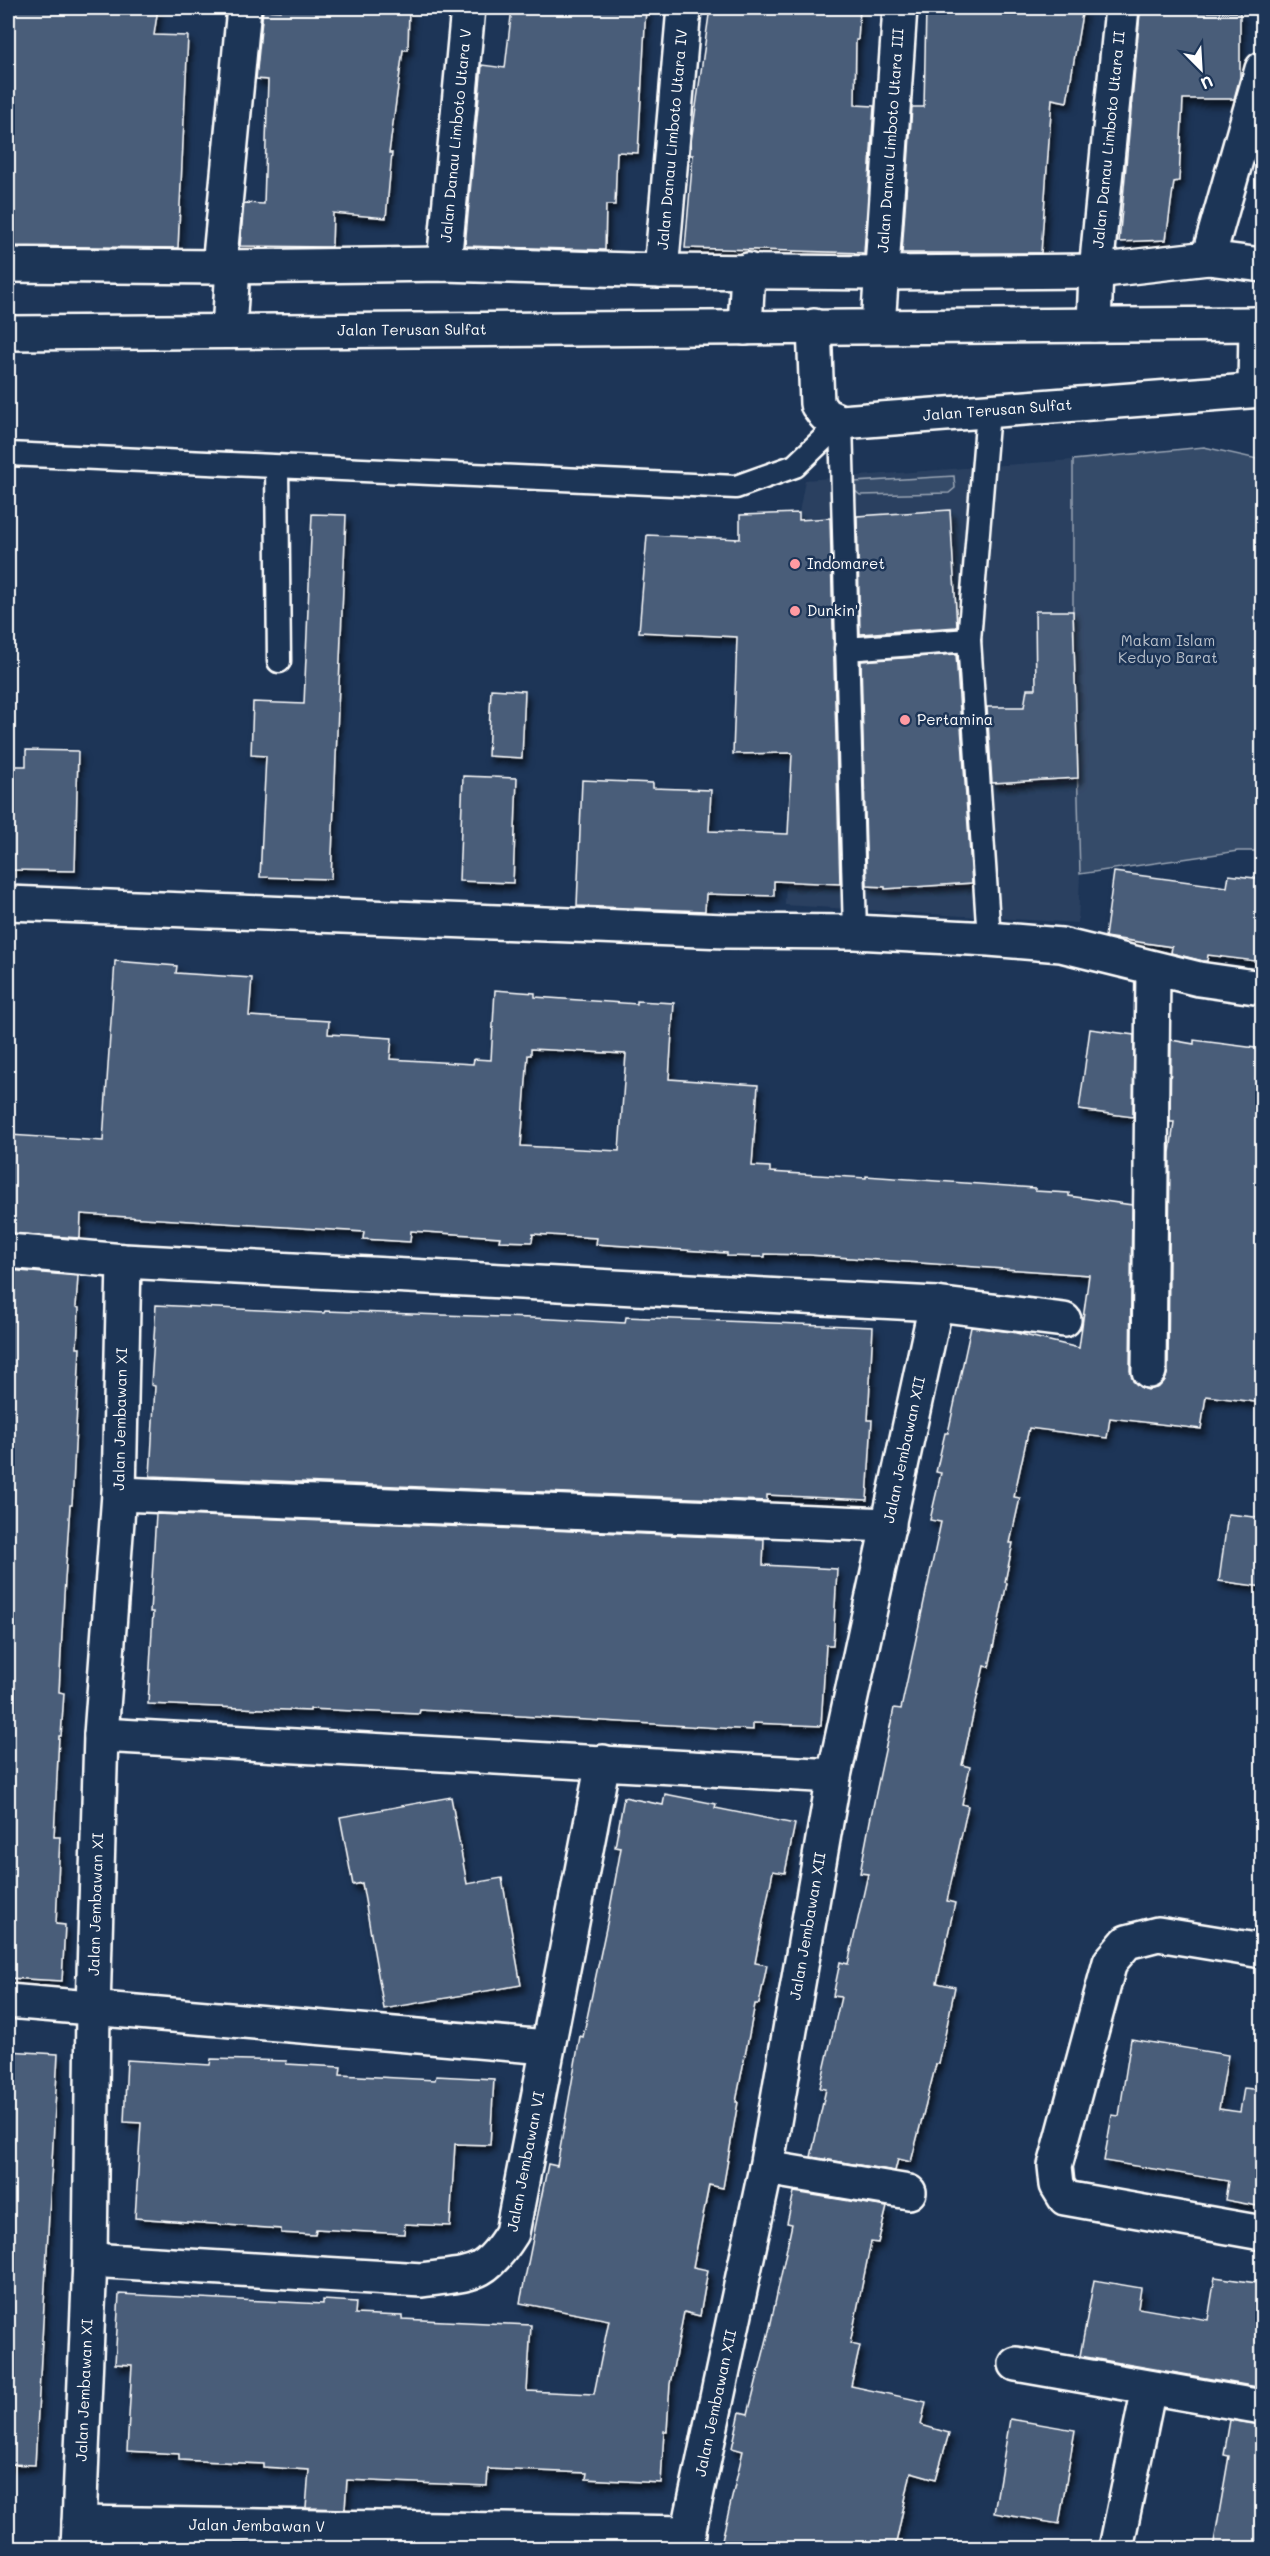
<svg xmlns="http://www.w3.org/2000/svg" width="1270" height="2556" font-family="Mali,sans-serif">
	<defs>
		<filter id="shadow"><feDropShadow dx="3.5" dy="6" stdDeviation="3" flood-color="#0009"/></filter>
	</defs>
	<rect width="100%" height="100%" fill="#1d3557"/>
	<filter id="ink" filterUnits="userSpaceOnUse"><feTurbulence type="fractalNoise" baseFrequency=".0167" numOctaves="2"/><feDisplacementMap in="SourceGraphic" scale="12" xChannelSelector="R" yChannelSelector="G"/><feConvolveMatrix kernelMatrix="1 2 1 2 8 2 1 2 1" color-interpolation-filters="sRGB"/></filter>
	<g filter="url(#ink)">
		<!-- built -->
		<path fill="#2a4161" d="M1073,460V611L1080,874L1078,923L785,905L792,753L733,754L740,515L799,513L805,480Z"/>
		<!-- green -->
		<g fill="#364b69" stroke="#9aa5b4" stroke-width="1.5">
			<path d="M1204,447L1262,460V851H1238L1080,874L1073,611V460Z"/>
			<path d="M954,476L955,488L949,493L860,495L854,490V482Z"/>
		</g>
		<!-- building -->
		<g fill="#4a5d79" stroke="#fff" stroke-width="1.5" fill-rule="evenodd" filter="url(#shadow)">
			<path d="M8,8H158L154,35L188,36L178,248L8,246Z"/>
			<path d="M281,8H409L408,50H403L389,153H392L386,218L333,213L332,247L240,246L244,203L264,204L268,80L256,79L263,10L281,11Z"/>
			<path d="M512,8H646L638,153L617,152L615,205H606L605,250L465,246L482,65L505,68Z"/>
			<path d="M710,8H860L858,40H856L855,105L874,106L864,253L685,248L693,155H690L691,142Z"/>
			<path d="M926,8H1083L1067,102L1052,99L1041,253H902L912,107H924Z"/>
			<path d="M1240,12V77L1234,99H1183L1179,181L1174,182L1166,240L1119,242L1140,13Z"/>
			<path d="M950,510L957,627L860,634L857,516Z"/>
			<path d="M799,513V520L830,518L840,884L774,881V896L706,894L705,911L577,906L582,780L653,783V788L711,790L709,831L788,834L792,753L733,754L737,637L639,632L647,535L740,539V515Z"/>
			<path d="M312,514L346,515L331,879L260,877L266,756L251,755L253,702L304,704Z"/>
			<path d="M1035,611H1073L1078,778L992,783L987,707H1024L1027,689H1036Z"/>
			<path d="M956,654L972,883L885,889V887L867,886L861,661Z"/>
			<path d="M491,689L525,691L522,758L488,756Z"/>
			<path d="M26,750L78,751L75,871L8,870V766H26Z"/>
			<path d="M463,776L517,778L513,883L459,881Z"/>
			<path d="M1114,872L1227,887L1229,875L1263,879V962L1208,955L1207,961H1203L1171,953L1172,947L1105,937Z"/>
			<path d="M115,961L177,966L176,973L252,978L249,1016L329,1021L328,1034L392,1038L390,1059L473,1064L474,1059L491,1060L495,990L535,993V997L637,1004V1001L674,1003L669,1079L758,1085L752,1166L770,1167V1172L866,1178V1176L1035,1188V1191L1069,1193V1196L1132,1205L1130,1371L1133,1381L1140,1387L1148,1390L1159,1387L1165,1380L1168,1371L1170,1153L1174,1122H1170L1171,1040L1194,1044V1040L1263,1049V1403L1206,1396L1201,1429L1110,1418L1107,1438L1029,1428L1014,1497L1020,1498L1010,1543H1013L1005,1582L1007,1583L989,1667L984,1666L962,1765L970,1767L962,1804L968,1806L947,1901L955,1903L937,1983L955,1987L939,2064H936L911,2162L898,2159L895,2171L811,2157L826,2089L820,2088L841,1997L833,1996L840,1962L848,1964L868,1874L860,1873L870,1821L894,1708L901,1709L941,1522L930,1520L941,1473L936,1472L945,1433H948L971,1327L1012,1332L1079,1348L1089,1275L809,1255L765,1254V1257L727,1256V1253L596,1244L597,1238L533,1234L532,1242L499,1241L500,1237L411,1231L410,1242L363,1239L364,1232L81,1214L80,1238L8,1233L10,1135L103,1141ZM531,1049L626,1054L619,1151L521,1146L528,1055H531Z"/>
			<path d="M1090,1029L1134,1035L1133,1117L1079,1110Z"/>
			<path d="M8,1270L78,1276L76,1307L79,1308L77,1348H80L72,1505H70L64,1595L59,1692L64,1693L61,1736H59L54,1837H60L56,1924L65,1925L62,1981L8,1978V1489L12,1411H8Z"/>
			<path d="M156,1305L324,1313L325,1311L532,1318L625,1323L626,1317L873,1327L868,1420H872L867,1500L767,1495V1501L150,1476L155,1386L151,1385Z"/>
			<path d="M156,1514L764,1539L763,1565L837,1569L833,1645H826L821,1726L753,1723V1730L420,1710L419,1714L310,1709V1711L148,1704L153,1612H150Z"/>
			<path d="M1228,1514L1263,1518V1587L1219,1581Z"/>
			<path d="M665,1794L716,1804L715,1808L795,1824L785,1873L773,1871L763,1921L755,1963L767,1965L759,2004H755L736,2102H738L723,2188L709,2185L693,2267L708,2270L700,2316L684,2312L670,2384L667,2431H664L661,2483L586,2479L587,2473L488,2469L487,2486L347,2480L345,2509L306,2508L309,2470L263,2467V2464L179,2460V2454L127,2451L132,2365L115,2364L119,2294L323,2304V2300L356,2302L355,2314L402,2316V2319L531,2325L527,2391L594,2394L609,2320L520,2303L548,2164L557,2166L580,2036L583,2037L609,1914L621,1848L615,1847L624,1797L663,1805Z"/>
			<path d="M451,1797L467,1884L502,1878L521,1985L384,2009L362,1883L353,1885L340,1817Z"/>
			<path d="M1131,2039L1228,2055L1219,2109L1240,2112L1244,2088L1263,2090V2207L1225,2200L1228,2181L1104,2161L1112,2115L1119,2116Z"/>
			<path d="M8,2051L58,2054L35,2465L8,2464Z"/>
			<path d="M211,2059L287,2061L286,2064L341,2067L340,2075L435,2080L436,2076L494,2079L490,2145L455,2144L450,2226L405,2224L404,2234L316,2229L315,2235L281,2233V2229L135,2218L141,2123L124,2122L127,2060L210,2065Z"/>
			<path d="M794,2192L887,2207L878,2243L871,2242L850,2344L860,2346L851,2386L926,2402L921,2425L949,2433L936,2479L911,2472L895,2548H720L743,2451L732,2448L740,2412L748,2414L770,2327L792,2224L787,2223Z"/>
			<path d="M1215,2277L1263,2284V2388L1080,2356L1094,2280L1141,2288L1138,2308L1208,2320Z"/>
			<path d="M1010,2419L1075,2430L1059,2524L994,2513Z"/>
			<path d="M1230,2420L1263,2425V2548H1213L1229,2456L1224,2455Z"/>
			<path d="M304,2545L343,2546V2548H304Z"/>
		</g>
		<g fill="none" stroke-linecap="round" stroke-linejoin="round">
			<defs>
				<g id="service">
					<path d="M988,412L969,640L989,939"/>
					<path d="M841,422L855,932"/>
					<path d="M8,454L736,487L795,466L841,422"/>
					<path d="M277,468L279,661"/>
					<path d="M846,649L969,640"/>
				</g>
				<g id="minor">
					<path d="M1208,258L1262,69"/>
					<path id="s1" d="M444,264L468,8"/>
					<path d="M8,265L219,267L444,264L661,271L881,273L1096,271L1208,258L1262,265"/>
					<path d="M219,267L244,8"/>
					<path id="s2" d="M661,271L684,8"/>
					<path id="s3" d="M1094,325L1096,271L1122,8"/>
					<path id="s4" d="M878,326L900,8"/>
					<path d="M745,328L748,270"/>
					<path d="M229,330L233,267"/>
					<path d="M8,903L725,931L855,932L989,939L1061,945L1199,979L1262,988"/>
					<path d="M8,1251L124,1261L936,1304L1064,1320"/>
					<path d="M1149,1371L1153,969"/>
					<path d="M119,1494L889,1525"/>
					<path d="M101,1735L834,1776"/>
					<path d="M1262,1951L1158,1934L1127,1942L1110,1962L1055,2166L1057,2185L1065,2198L1262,2233"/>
					<path d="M8,2001L547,2047"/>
					<path d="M766,2168L909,2192"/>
					<path id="s5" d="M90,2260L422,2280C472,2273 484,2278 512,2233L603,1762"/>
					<path d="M1016,2364L1262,2407"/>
					<path id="s6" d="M79,2523L689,2533"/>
					<path id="s7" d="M78,2548L90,2260L93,2009L101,1735L119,1494L124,1261"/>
					<path id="s8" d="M685,2548L766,2168L834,1776L936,1304"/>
					<path d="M1116,2548L1149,2388"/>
				</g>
				<g id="tertiary">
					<path id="s9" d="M814,326L817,404L825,415L841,422L1262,390"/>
					<path id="s10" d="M8,333L1262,324"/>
					<path d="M1255,390L1256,324"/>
				</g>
			</defs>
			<!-- service casing -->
			<use href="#service" stroke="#fff" stroke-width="27"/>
			<!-- minor casing -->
			<use href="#minor" stroke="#fff" stroke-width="38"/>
			<!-- tertiary casing -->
			<use href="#tertiary" stroke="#fff" stroke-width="38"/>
			<!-- service -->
			<use href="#service" stroke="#1d3557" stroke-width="22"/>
			<!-- minor -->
			<use href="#minor" stroke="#1d3557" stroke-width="33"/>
			<!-- tertiary -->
			<use href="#tertiary" stroke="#1d3557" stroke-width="33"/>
		</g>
	</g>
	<!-- markers -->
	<g fill="#ff9aa2" stroke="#1d3557" stroke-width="2">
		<circle cx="795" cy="564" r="6"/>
		<circle cx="795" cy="611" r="6"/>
		<circle cx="905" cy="720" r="6"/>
	</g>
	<g text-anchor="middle" stroke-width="5" stroke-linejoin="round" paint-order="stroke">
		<!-- street labels -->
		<g font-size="15" fill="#fff" stroke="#1d3557">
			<text dy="5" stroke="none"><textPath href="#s1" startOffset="129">Jalan Danau Limboto Utara V</textPath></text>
			<text dy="5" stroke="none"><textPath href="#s2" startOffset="132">Jalan Danau Limboto Utara IV</textPath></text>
			<text dy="5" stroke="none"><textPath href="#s3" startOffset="186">Jalan Danau Limboto Utara II</textPath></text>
			<text dy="5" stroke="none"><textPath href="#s4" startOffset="186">Jalan Danau Limboto Utara III</textPath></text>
			<text dy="5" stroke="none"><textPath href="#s10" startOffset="404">Jalan Terusan Sulfat</textPath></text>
			<text dy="5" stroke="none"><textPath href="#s9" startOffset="266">Jalan Terusan Sulfat</textPath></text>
			<text dy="5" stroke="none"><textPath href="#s7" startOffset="1130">Jalan Jembawan XI</textPath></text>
			<text dy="5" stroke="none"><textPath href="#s8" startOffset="1120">Jalan Jembawan XII</textPath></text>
			<text dy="5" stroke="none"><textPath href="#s7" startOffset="644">Jalan Jembawan XI</textPath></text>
			<text dy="5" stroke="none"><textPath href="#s8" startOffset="634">Jalan Jembawan XII</textPath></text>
			<text dy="5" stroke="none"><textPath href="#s5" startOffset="513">Jalan Jembawan VI</textPath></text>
			<text dy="5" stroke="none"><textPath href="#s7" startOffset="158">Jalan Jembawan XI</textPath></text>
			<text dy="5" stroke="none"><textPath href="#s8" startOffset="148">Jalan Jembawan XII</textPath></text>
			<text dy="5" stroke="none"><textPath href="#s6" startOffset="178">Jalan Jembawan V</textPath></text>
		</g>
		<!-- poi labels -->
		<g font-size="15" fill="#fff" stroke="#1d3557" text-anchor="start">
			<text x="807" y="569">Indomaret</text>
			<text x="807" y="616">Dunkin'</text>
			<text x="917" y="725">Pertamina</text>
		</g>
		<!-- park labels -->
		<g font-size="15" fill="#b9c0ca" stroke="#1d3557">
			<text x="1168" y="646">Makam Islam<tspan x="1168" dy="17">Keduyo Barat</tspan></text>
		</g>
	</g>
	<!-- margin -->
	<rect width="1270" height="2556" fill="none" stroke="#1d3557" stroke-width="30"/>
	<rect x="15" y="15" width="1240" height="2526" fill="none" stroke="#fff" stroke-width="2" filter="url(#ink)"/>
	<!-- north arrow -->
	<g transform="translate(1201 69) rotate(156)" stroke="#1d3557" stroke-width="4.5" paint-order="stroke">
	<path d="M0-4.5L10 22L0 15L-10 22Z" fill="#ffffff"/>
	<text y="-9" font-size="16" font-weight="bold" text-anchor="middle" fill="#ffffff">U</text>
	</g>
</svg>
